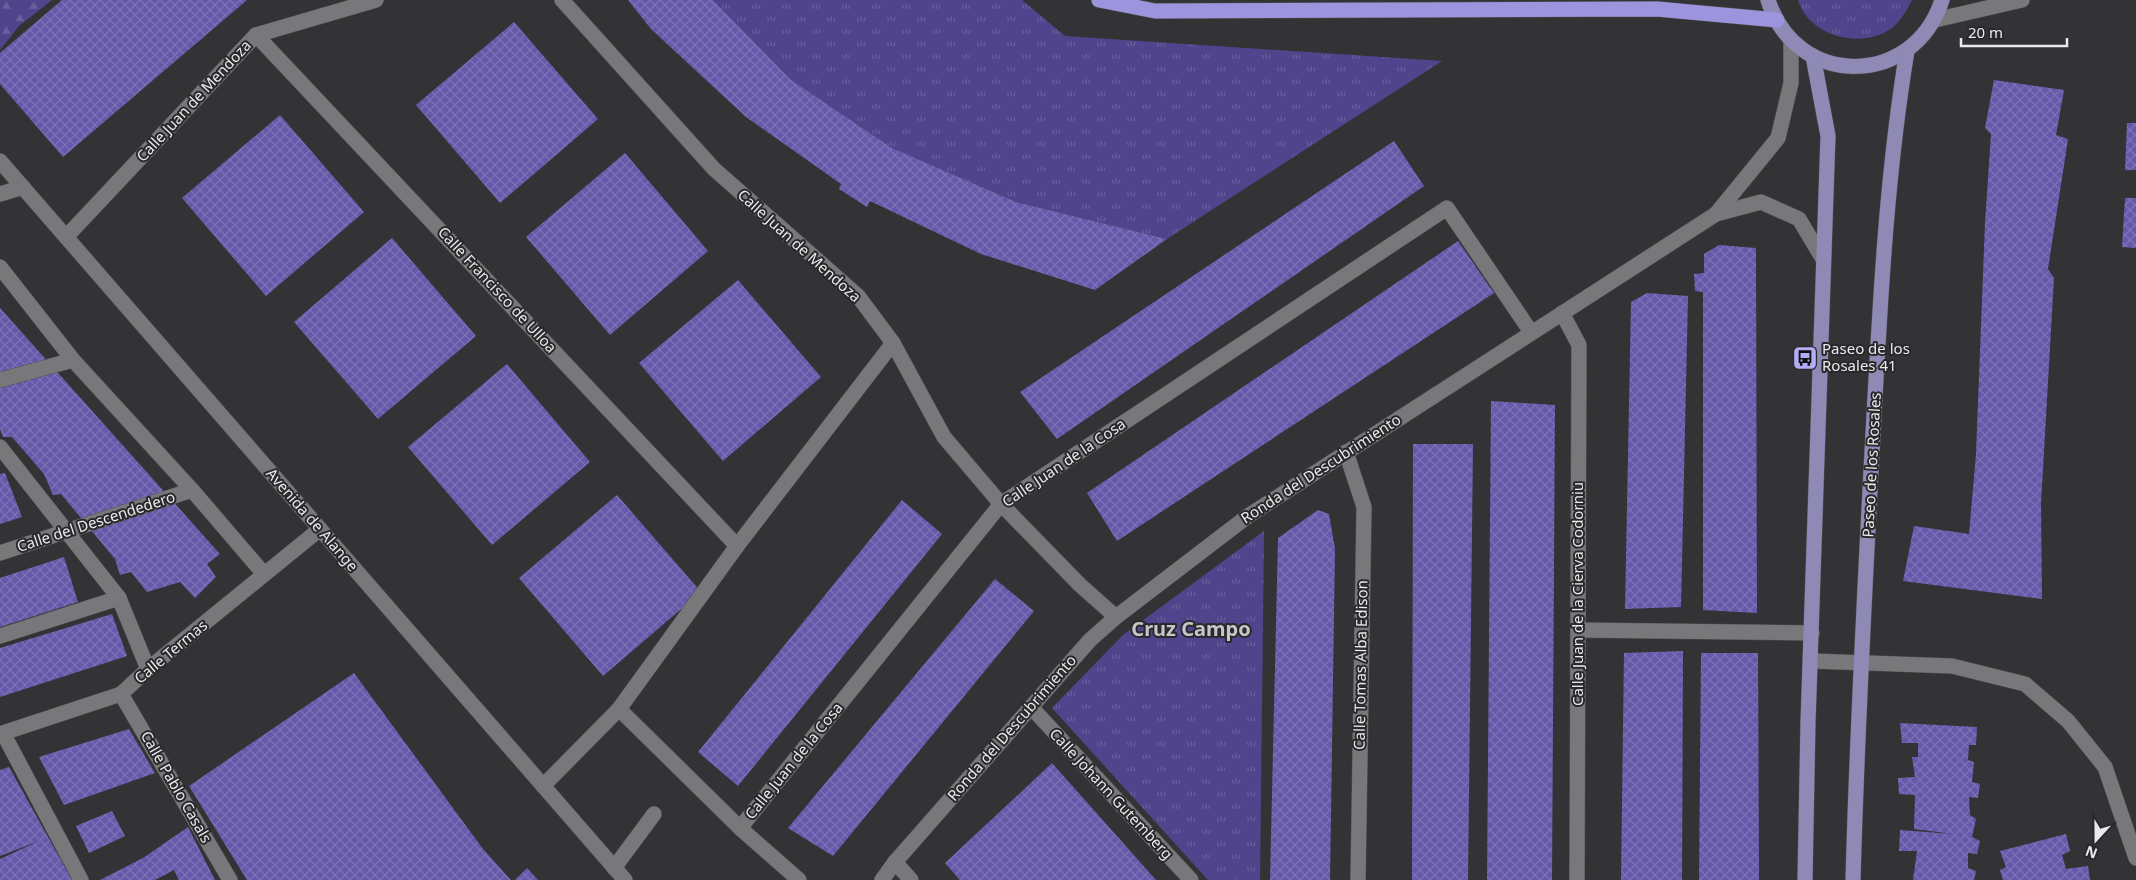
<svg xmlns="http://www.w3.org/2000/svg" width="2136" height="880" font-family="'Noto Sans',sans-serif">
	<defs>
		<pattern id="grass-tufts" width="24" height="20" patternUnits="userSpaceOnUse" patternTransform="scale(1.25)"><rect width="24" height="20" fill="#50448c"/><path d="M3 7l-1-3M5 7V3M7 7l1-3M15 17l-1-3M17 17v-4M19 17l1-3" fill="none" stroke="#695f9c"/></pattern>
		<pattern id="forest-firs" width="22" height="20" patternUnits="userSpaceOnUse" patternTransform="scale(1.25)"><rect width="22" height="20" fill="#50448c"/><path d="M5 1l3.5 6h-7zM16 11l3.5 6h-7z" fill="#695f9c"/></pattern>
		<pattern id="building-cross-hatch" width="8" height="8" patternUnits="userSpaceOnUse" patternTransform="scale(1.25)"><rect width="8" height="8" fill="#6659aa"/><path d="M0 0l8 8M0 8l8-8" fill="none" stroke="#7c71b6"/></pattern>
	</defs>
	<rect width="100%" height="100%" fill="#333336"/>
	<!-- grass -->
	<g fill="url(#grass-tufts)">
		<path d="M713,0H1022L1065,36L1442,61L1167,239L1016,202L892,148L790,79Z"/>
		<path d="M1798,0H1912C1907,10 1901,20 1892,28C1862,50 1809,37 1798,0Z"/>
		<path d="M1264,531L1260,880H1208L1052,708L1123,635Z"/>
	</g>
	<!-- forest -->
	<path fill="url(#forest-firs)" d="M0,0H52L19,26L0,50Z"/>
	<!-- building -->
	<g fill="url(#building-cross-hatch)">
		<path d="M62,0H247L63,157L0,84V53Z"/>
		<path d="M628,0H713L790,79L892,148L1016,202L1167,239L1095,290L981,254L870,201L867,207L839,189L841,184L746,117L651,29Z"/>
		<path d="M514,22L598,119L500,203L416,105Z"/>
		<path d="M1994,80L2064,90L2056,135L2068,139L2048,269L2054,278L2041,503L2042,599L1903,581L1914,526L1969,534L1976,454L1985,223L1991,134L1985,128Z"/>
		<path d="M280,115L364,212L266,296L182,198Z"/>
		<path d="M2127,123H2136V170H2125Z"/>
		<path d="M1394,141L1424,186L1057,439L1020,392Z"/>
		<path d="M625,153L708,251L610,335L526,237Z"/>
		<path d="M2125,198H2136V248L2122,247Z"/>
		<path d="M392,238L476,336L378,419L294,322Z"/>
		<path d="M1458,241L1494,293L1117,541L1087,493Z"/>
		<path d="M1719,245L1756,248L1757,613L1703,610V292L1695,291L1694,274L1704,273V254Z"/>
		<path d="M738,280L821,377L723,461L639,363Z"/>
		<path d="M1647,293L1688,296L1681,607L1625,609L1631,302Z"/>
		<path d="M0,308L220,554L207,564L216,577L195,598L180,582L147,592L131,572L120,575L115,559L61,494L53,495L44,474L12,437H3L0,429Z"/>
		<path d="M507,364L590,462L492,545L408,447Z"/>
		<path d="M1491,401L1555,405L1552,880H1487Z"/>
		<path d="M1413,444H1473L1468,880H1412Z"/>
		<path d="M5,473L22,517L0,524V474Z"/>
		<path d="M617,495L701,592L603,676L519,578Z"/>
		<path d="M902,500L942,534L738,786L698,752Z"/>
		<path d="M1318,510L1329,514L1335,549L1330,880H1270L1278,538Z"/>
		<path d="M64,557L78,602L0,627V578Z"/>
		<path d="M995,579L1034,611L833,856L788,828Z"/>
		<path d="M112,614L127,656L0,697V648Z"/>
		<path d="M1683,651L1682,880H1621L1624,653Z"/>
		<path d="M1701,653H1758L1759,880H1699Z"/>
		<path d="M354,673L483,849L511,880H247L189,786Z"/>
		<path d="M1900,723L1977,727L1976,745H1969L1968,760L1974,762L1972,782L1980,784L1978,798L1969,797L1970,815L1976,819L1972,837L1980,841L1977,854L1968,853V868L1976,871L1974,880H1913L1917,851H1899L1900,830L1953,834L1914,829L1915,795L1899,794L1898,778L1915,777L1912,757H1918V743H1902Z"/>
		<path d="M129,729L155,773L64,805L39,757Z"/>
		<path d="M1052,763L1156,880H960L945,863Z"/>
		<path d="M9,767L48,837L72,880H0V859L39,841L0,856V770Z"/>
		<path d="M112,811L125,836L89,853L76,826Z"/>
		<path d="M188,827L215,880H179L174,870L155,880H100L143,858Z"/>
		<path d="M2066,834L2070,851L2062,855L2066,869L2088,866L2090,880H2003L2000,870L2006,867L2000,851Z"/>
		<path d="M527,868L538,880H515Z"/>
	</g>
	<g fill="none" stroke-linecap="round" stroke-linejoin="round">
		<defs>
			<g id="minor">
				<path d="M562,0L714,169L858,296L893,343L944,437L1001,504L1080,585L1116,617"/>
				<path d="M1935,20L2022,0"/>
				<path d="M256,35L737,546"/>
				<path d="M0,161L625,880"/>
				<path d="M0,194L23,187"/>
				<path d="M1716,214L1778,138L1791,83V41"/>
				<path d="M66,237L256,35L376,0"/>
				<path d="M0,267L73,360L192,490L264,574"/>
				<path d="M1562,313L1579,345L1577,880"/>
				<path d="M0,380L73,360"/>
				<path d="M0,447L119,598L148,669"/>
				<path d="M1346,452L1364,507L1358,880"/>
				<path d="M0,553L192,490"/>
				<path d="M1578,630L1812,633"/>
				<path d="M0,636L119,598"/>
				<path d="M1812,661L1952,666L2025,684L2068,721L2105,767L2136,858"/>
				<path d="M121,694L230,880"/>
				<path d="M1031,707L1191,880"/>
				<path d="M619,709L740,828L799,880"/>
				<path d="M3,733L81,880"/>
				<path d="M0,734L121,694L148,669L320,529"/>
				<path d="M543,786L619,709L737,546L893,343"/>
				<path d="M740,828L1001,504L1447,208L1531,332"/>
				<path d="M895,862L911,880"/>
				<path d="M614,868L654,814"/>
				<path d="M882,880L895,862L1090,640L1116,617L1248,516L1716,214L1761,202L1799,219L1823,259"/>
			</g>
			<g id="major">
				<path d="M1768,0C1796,89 1914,88 1942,0"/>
				<path d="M1805,880L1808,722L1828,136L1813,56"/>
				<path d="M1853,880C1857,731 1865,582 1873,434C1880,306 1886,178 1907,51"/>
			</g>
			<path id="highway" d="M1099,0L1155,11L1657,9L1777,20"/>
		</defs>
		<!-- minor casing -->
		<use href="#minor" stroke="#515153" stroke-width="16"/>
		<!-- major casing -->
		<use href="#major" stroke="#515153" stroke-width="16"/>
		<!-- highway casing -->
		<use href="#highway" stroke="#515153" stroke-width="16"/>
		<!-- minor -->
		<use href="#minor" stroke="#78787b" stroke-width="15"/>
		<!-- major -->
		<use href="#major" stroke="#8e89b5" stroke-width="15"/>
		<!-- highway -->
		<use href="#highway" stroke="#9c94dc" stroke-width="15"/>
	</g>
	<!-- icons -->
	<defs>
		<symbol id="bus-square" viewBox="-11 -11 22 22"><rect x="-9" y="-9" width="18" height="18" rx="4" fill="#b5acf8" stroke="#29292c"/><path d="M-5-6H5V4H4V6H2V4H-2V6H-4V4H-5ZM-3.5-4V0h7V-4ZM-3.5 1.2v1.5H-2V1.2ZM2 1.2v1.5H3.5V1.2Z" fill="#111"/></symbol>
	</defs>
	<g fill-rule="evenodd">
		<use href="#bus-square" x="1791" y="344" width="28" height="28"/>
	</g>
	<g text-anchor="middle" stroke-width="4" stroke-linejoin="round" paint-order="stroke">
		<!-- street labels -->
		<g font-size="15" fill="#eaeaec" stroke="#29292c">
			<text transform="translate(194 101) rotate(-47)" y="5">Calle Juan de Mendoza</text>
			<text transform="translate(799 246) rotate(42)" y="5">Calle Juan de Mendoza</text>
			<text transform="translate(497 290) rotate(47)" y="5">Calle Francisco de Ulloa</text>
			<text transform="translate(1064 463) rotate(-34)" y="5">Calle Juan de la Cosa</text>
			<text transform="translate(1872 465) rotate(-87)" y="5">Paseo de los Rosales</text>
			<text transform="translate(1321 469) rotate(-33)" y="5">Ronda del Descubrimiento</text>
			<text transform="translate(312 520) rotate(49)" y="5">Avenida de Alange</text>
			<text transform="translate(96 522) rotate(-18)" y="5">Calle del Descendedero</text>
			<text transform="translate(1578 594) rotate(-90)" y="5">Calle Juan de la Cierva Codorniu</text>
			<text transform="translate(171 652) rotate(-40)" y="5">Calle Termas</text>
			<text transform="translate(1361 665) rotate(-89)" y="5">Calle Tomas Alba Edison</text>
			<text transform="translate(1012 728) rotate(-49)" y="5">Ronda del Descubrimiento</text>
			<text transform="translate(794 761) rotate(-51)" y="5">Calle Juan de la Cosa</text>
			<text transform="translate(176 787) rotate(60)" y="5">Calle Pablo Casals</text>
			<text transform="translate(1111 794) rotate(47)" y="5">Calle Johann Gutemberg</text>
		</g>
		<!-- poi labels -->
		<g font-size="15" fill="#eaeaec" stroke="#29292c" text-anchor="start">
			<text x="1822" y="354">Paseo de los<tspan x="1822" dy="17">Rosales 41</tspan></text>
		</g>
		<!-- district labels -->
		<g font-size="20" font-weight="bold" fill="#c6c6c9" stroke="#29292c">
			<text x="1191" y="636">Cruz Campo</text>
		</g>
	</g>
	<!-- north arrow -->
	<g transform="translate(2096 840) rotate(201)" stroke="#29292c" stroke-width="4" paint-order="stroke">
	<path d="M0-4L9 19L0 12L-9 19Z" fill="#eaeaec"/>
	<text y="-8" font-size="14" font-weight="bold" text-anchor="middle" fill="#eaeaec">N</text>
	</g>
	<!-- scale -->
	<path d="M1961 38v8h106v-8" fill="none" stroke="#eaeaec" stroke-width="2.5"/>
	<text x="1968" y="38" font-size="15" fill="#eaeaec" stroke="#29292c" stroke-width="4" paint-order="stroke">20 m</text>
</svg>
